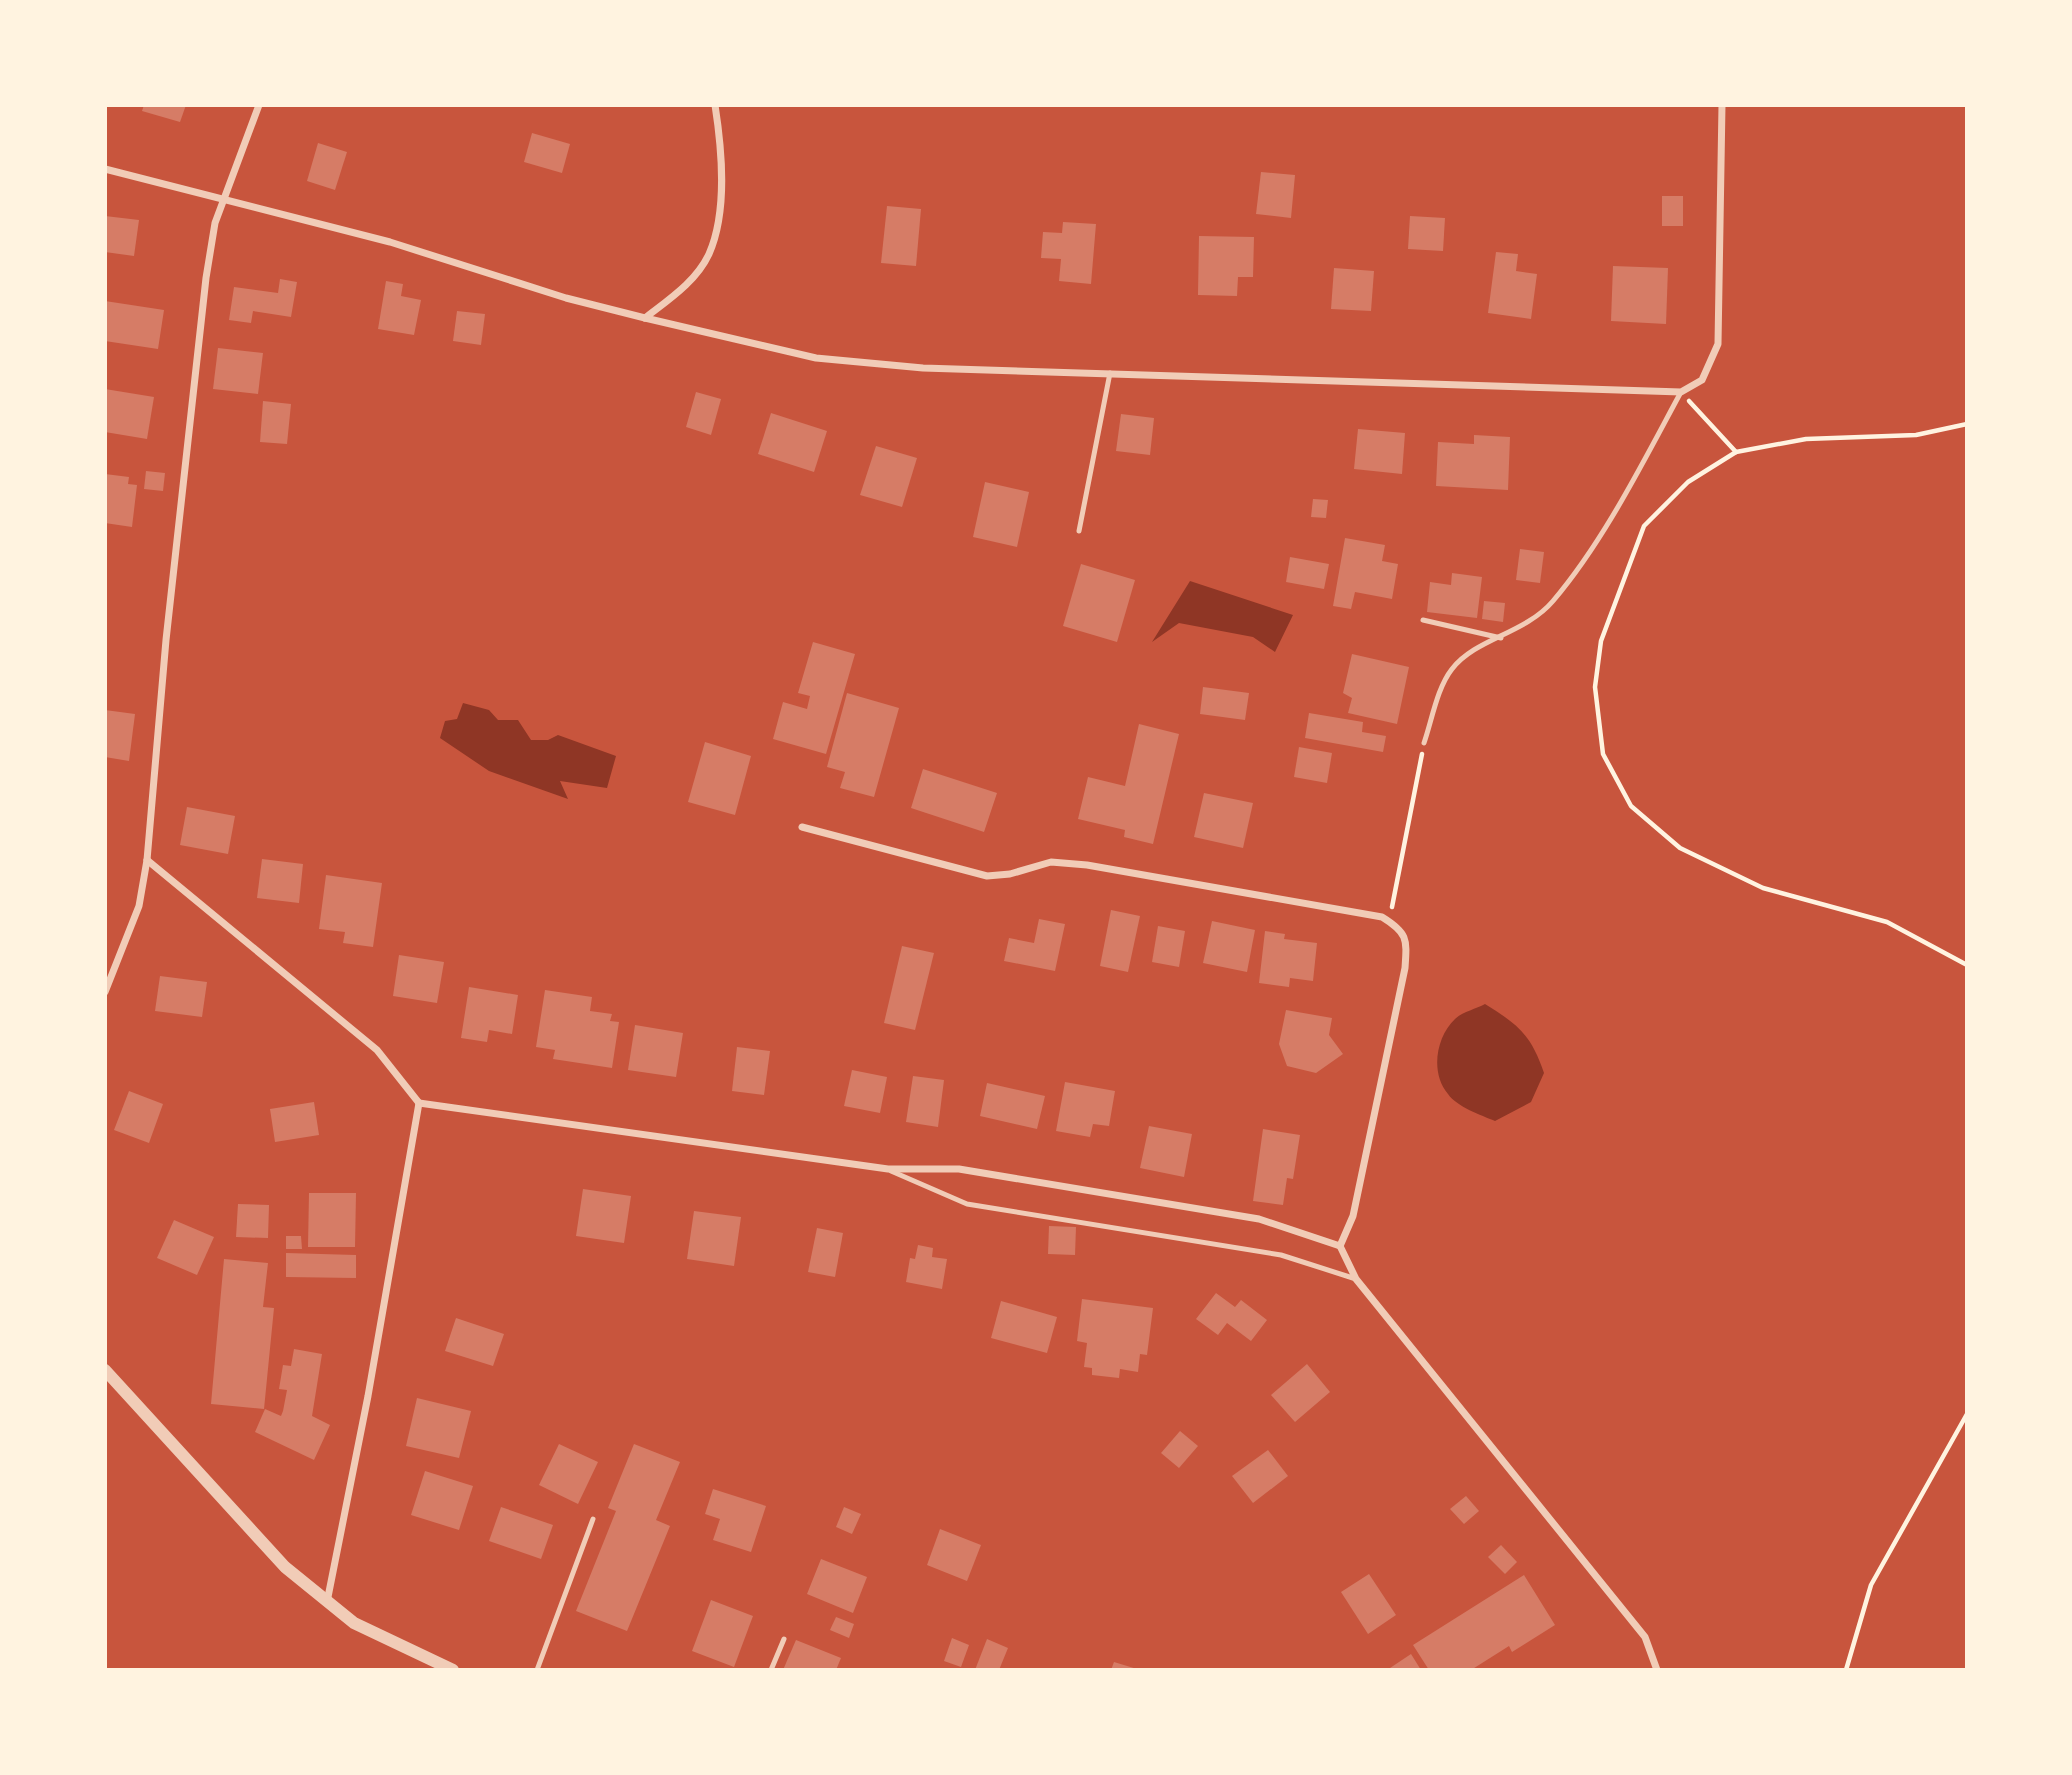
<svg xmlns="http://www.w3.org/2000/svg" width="2072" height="1775" font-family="Raleway,sans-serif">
	<rect width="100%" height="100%" fill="#c8553d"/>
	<!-- water -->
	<g fill="#8f3625">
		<path d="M1190,581L1293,615L1275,652L1253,637L1179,623L1152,642Z"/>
		<path d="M463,703L489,710L498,720H518L531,740H548L558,735L616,756L607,788L560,781L568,799L489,771L440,738L445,721L457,719Z"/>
		<path d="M1485,1004C1519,1025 1531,1035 1544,1073L1531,1102L1495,1121C1481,1115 1457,1107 1448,1094C1430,1073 1436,1037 1455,1019C1462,1012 1476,1009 1485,1004Z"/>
	</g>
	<!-- building -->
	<g fill="#d67c66">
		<path d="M144,105H186L180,122L142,111Z"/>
		<path d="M532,133L570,144L562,173L524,162Z"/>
		<path d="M318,143L347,152L335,190L307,181Z"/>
		<path d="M1261,172L1295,175L1291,218L1256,214Z"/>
		<rect x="1662" y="196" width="21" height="30"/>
		<path d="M887,206L921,209L916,266L881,263Z"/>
		<path d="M105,216L139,220L134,256L105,252Z"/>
		<path d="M1410,216L1445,218L1443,251L1408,249Z"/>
		<path d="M1063,222L1096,224L1091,284L1059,281L1061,259L1041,258L1043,232L1062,233Z"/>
		<path d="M1199,236L1254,237L1253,277H1238L1237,296L1198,295Z"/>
		<path d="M1496,252L1518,254L1516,271L1537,274L1531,319L1488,313Z"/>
		<path d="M1613,266L1668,268L1666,324L1611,321Z"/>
		<path d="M1334,268L1374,271L1371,311L1331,309Z"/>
		<path d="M280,279L297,282L291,317L253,311L251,323L229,320L234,287L278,293Z"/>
		<path d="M386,281L403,284L401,296L421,300L414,335L378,329Z"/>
		<path d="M105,301L164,310L158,349L105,341Z"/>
		<path d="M457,311L485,314L481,345L453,341Z"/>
		<path d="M218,348L263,353L258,394L213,389Z"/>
		<path d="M105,389L154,397L147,439L105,432Z"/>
		<path d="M696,392L721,399L711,435L686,427Z"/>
		<path d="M263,401L291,404L287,444L260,442Z"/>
		<path d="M771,413L827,431L814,472L758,454Z"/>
		<path d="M1121,414L1154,418L1150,455L1116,451Z"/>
		<path d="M1358,429L1405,433L1402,474L1354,469Z"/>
		<path d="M1474,435L1510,437L1508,490L1436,486L1438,442L1474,444Z"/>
		<path d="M876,446L917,458L902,507L860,495Z"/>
		<path d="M146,471L165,473L163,491L144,489Z"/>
		<path d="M105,474L129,477L128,484L137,485L132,527L105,523Z"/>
		<path d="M985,482L1029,492L1017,547L973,537Z"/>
		<path d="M1313,499L1328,500L1326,518L1311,517Z"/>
		<path d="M1345,538L1385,545L1382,561L1398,564L1392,599L1355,592L1351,609L1333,606Z"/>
		<path d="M1520,549L1544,552L1540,583L1516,580Z"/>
		<path d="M1290,557L1329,564L1324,589L1286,582Z"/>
		<path d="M1081,564L1135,580L1117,642L1063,626Z"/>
		<path d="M1452,573L1482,577L1477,618L1427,612L1430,582L1451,585Z"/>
		<path d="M1484,601L1505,603L1503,622L1482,619Z"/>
		<path d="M813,642L855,654L826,754L773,739L783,702L807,709L810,696L798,693Z"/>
		<path d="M1352,654L1409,667L1397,724L1348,713L1352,698L1343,693Z"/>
		<path d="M1203,687L1249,693L1245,720L1200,714Z"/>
		<path d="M847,693L899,708L874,797L840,788L845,772L827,767Z"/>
		<path d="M105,710L135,714L129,761L105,757Z"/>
		<path d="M1309,713L1363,722L1362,732L1386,736L1383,752L1305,738Z"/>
		<path d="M1139,724L1179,734L1153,844L1124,837L1125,830L1078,819L1088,777L1125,786Z"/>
		<path d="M705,742L751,756L735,815L688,802Z"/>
		<path d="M1299,747L1332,753L1327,783L1294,777Z"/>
		<path d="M923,769L997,793L984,832L911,808Z"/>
		<path d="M1204,793L1253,803L1243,848L1194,837Z"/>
		<path d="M187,807L235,816L228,854L180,845Z"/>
		<path d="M262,859L303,864L299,903L257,898Z"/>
		<path d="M326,875L382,883L373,947L343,943L345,932L319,929Z"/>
		<path d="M1111,910L1140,916L1128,972L1100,966Z"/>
		<path d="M1039,919L1065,924L1055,971L1004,961L1009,938L1034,943Z"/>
		<path d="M1212,921L1255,930L1247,972L1203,963Z"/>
		<path d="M1158,926L1185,931L1179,967L1152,962Z"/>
		<path d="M1265,931L1285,934L1284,939L1317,943L1313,981L1290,978L1289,987L1259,983Z"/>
		<path d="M902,946L934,953L915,1030L884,1023Z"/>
		<path d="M399,955L444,962L437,1003L393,996Z"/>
		<path d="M160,976L207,982L202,1017L155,1011Z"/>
		<path d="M469,987L518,995L512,1034L489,1030L487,1042L461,1038Z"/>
		<path d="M545,990L592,997L590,1011L612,1014L610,1021L619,1022L612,1068L553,1059L555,1050L536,1047Z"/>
		<path d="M1286,1010L1332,1018L1329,1035L1343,1054L1316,1073L1287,1066L1279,1044Z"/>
		<path d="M635,1025L683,1033L676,1077L628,1070Z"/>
		<path d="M737,1047L770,1051L764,1095L732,1091Z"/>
		<path d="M852,1070L887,1077L880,1113L844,1106Z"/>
		<path d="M913,1076L944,1080L938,1127L906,1122Z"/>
		<path d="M1065,1082L1115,1091L1109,1126L1093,1124L1090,1137L1056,1131Z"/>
		<path d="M987,1083L1045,1096L1037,1129L980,1116Z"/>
		<path d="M129,1091L163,1104L149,1143L114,1130Z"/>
		<path d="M314,1102L319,1135L275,1142L270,1109Z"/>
		<path d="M1149,1126L1192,1134L1184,1177L1140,1168Z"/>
		<path d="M1263,1129L1300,1135L1293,1179L1287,1178L1283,1205L1253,1201Z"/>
		<path d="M583,1189L631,1196L624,1243L576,1236Z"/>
		<path d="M309,1193H356L355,1247H308Z"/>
		<path d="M238,1204L269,1205L268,1238L236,1237Z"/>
		<path d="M694,1211L741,1217L734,1266L687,1259Z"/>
		<path d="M174,1220L214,1237L197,1275L157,1258Z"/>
		<path d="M1049,1226L1076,1227L1075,1255L1048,1254Z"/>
		<path d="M817,1228L843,1233L835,1277L808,1272Z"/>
		<path d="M286,1236H301L302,1249H286Z"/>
		<path d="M918,1245L933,1248L932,1257L947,1259L942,1289L906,1282L910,1258L915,1259Z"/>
		<path d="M286,1253L356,1255V1278L286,1277Z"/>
		<path d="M224,1259L268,1263L263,1307L274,1308L264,1409L211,1404Z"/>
		<path d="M1216,1293L1235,1307L1241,1300L1267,1320L1251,1341L1227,1323L1218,1335L1196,1319Z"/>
		<path d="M1082,1299L1153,1308L1147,1355L1140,1354L1138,1372L1120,1369L1119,1378L1092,1375V1368L1084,1367L1087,1343L1077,1341Z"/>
		<path d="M1001,1301L1057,1317L1047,1353L991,1338Z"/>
		<path d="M456,1318L504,1334L493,1366L445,1351Z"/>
		<path d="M294,1349L322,1354L312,1416L330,1425L314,1460L255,1432L265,1409L281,1416L283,1411L287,1390L279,1389L283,1365L291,1366Z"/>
		<path d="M1307,1364L1330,1392L1295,1422L1271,1395Z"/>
		<path d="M417,1398L471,1411L459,1458L406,1446Z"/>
		<path d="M1180,1431L1198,1446L1179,1468L1161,1453Z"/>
		<path d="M559,1444L598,1462L578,1504L539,1485Z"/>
		<path d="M634,1444L680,1462L656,1520L670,1526L627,1631L576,1611L616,1511L608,1508Z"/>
		<path d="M1268,1450L1288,1476L1253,1503L1232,1476Z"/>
		<path d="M425,1471L473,1486L459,1530L411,1515Z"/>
		<path d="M713,1489L766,1506L751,1552L713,1540L720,1519L705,1514Z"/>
		<path d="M1466,1496L1479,1511L1464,1524L1450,1509Z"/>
		<path d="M501,1507L553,1525L541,1559L489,1541Z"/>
		<path d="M844,1507L861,1514L852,1534L836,1527Z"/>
		<path d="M940,1529L981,1545L967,1581L927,1565Z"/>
		<path d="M1501,1545L1517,1562L1505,1574L1488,1557Z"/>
		<path d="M821,1559L867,1577L853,1613L807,1594Z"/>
		<path d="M1369,1574L1396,1615L1368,1634L1341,1592Z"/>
		<path d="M1524,1575L1555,1625L1512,1652L1509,1646L1471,1670H1429L1413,1645Z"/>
		<path d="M711,1600L753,1616L734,1667L692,1651Z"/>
		<path d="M836,1617L854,1624L849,1638L830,1630Z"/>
		<path d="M952,1638L969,1645L961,1667L944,1661Z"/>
		<path d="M987,1639L1008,1648L999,1670H975Z"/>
		<path d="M796,1640L841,1658L836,1670H783Z"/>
		<path d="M1411,1654L1421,1670H1387Z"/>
		<path d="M1114,1662L1137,1669V1670H1111Z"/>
	</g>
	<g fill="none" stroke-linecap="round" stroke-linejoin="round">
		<!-- path -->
		<g stroke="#fff3e0" stroke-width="4.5">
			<path d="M1689,401L1736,452"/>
			<path d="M1967,424L1916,435L1806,439L1736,452L1688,482L1644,526L1601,641L1595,687L1603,754L1631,806L1680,848L1763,888L1887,922L1967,965"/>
			<path d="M1392,907L1422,754"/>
			<path d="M1846,1670L1871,1585L1967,1414"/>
		</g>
		<!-- service -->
		<g stroke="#f1ccb7" stroke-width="5">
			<path d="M1079,531L1110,373"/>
			<path d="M1423,620L1501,638"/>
			<path d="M1424,743C1432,720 1437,688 1452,669C1476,638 1525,634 1553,601C1604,541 1643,462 1681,392"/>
			<path d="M891,1171L967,1204L1281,1255L1356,1279"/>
			<path d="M537,1670L593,1519"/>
			<path d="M771,1670L784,1639"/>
		</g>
		<!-- minor -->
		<g stroke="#f1ccb7" stroke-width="7">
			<path d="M105,169L390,242L566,298L645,318L816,358L923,368L1681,392L1702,380L1718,344L1722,105"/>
			<path d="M645,318C668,300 696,282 709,254C728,211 722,150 715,105"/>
			<path d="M802,827L987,876L1010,874L1051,862L1087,865L1382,917C1408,933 1407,939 1405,968L1353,1216L1340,1246"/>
			<path d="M147,860L377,1050L419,1103"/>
			<path d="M105,992L139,906L147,860L166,640L206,278L215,223L259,105"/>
			<path d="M419,1103L888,1169H959L1259,1219L1340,1246L1356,1279L1645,1637L1657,1670"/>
			<path d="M327,1602L368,1396L419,1103"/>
		</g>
		<!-- tertiary -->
		<path stroke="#f1ccb7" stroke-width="12" d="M105,1370L285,1567L354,1623L453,1670"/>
	</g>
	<!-- border -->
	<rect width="2072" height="1775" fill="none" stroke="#fff3e0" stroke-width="214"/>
</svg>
